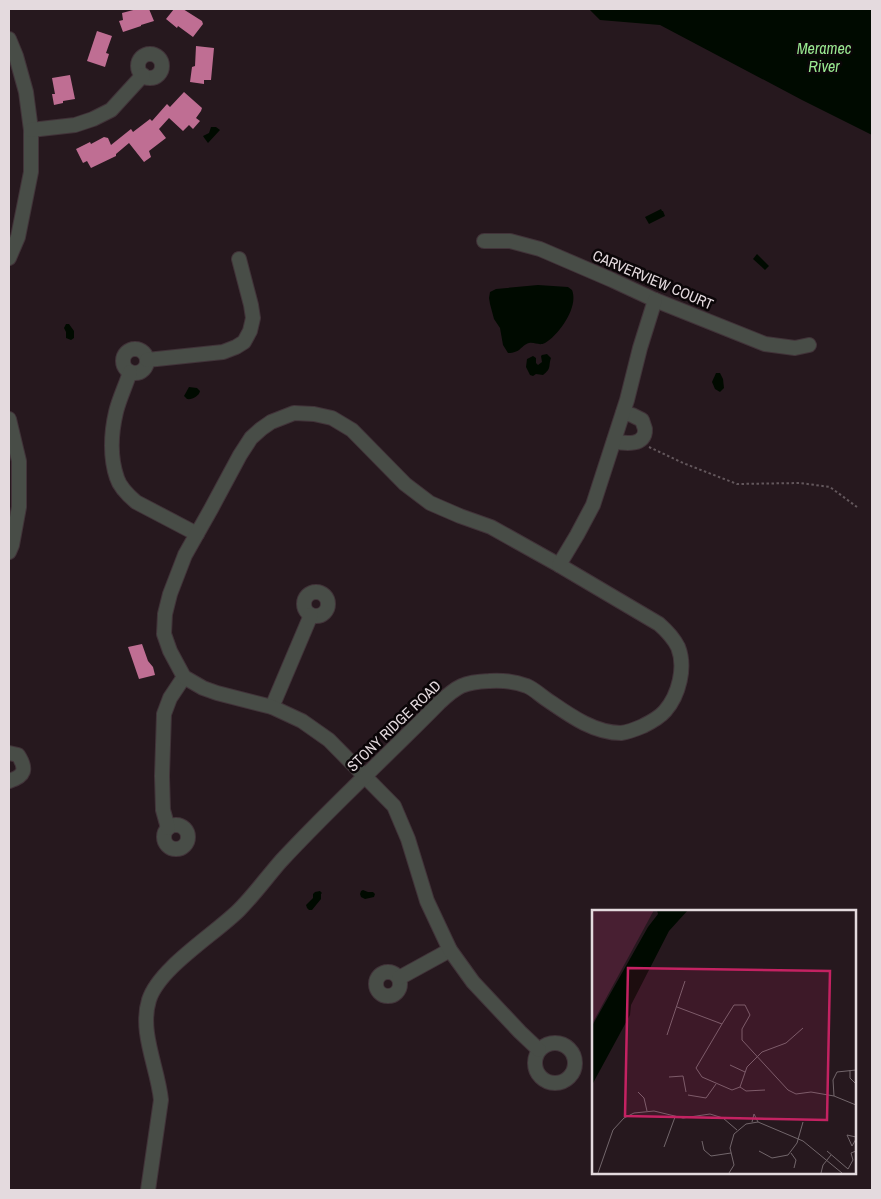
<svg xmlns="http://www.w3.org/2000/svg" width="881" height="1199" font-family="'Archivo Narrow',sans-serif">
	<rect width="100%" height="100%" fill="#26181e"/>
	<!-- water -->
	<g fill="#000a00">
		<path d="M589,9H872V135L802,100L660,25L600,20Z"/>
		<path d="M211,127H216L220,130L208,143L205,139L203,136L209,133Z"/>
		<path d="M661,209L662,211H663L665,216L649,224L645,217Z"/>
		<path d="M757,254L769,266L765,270L753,259Z"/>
		<path d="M538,285L568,287L572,290C579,307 559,335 545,343C539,346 535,342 529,343C520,346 521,353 508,353L503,345L500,328L494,319L490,304L489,298L490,292L496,289Z"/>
		<path d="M66,324H69L74,331V338L71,340L66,338V332L64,328Z"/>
		<path d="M547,354L551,358C548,367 552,368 543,375L536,374L533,376L530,375L526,367L527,359L533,356L536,358V363L538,365L542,362L541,356L542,355Z"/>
		<path d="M716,373H720L723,379L724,388L720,392L715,389L712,382Z"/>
		<path d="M189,387L197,388L200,391C199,396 192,400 187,399L184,396Z"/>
		<path d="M363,890L368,892H373L375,894L374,897L365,899L361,897L360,894L361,891Z"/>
		<path d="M320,891L322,893L321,894V899L312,910H309L307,908L306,905L313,898V894L315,892Z"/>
	</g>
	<!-- building -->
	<g fill="#bf6e93">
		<path d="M137,9H149L154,21L141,25V26L123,32L119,21L123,20L122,13Z"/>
		<path d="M174,9H183L202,21L203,24L193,37L178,26L177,28L166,19Z"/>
		<path d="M97,31L112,36L106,53L109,54L105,67L87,61Z"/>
		<path d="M196,46L214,48L211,80H204V84L190,82L192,67L195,66Z"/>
		<path d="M70,75L75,99L63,101V103L54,105L52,94H55L52,78Z"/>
		<path d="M184,92L202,108L201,111L196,118L200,121L193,129L189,125L183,131L169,118L159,129L166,138L149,151L151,157L144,162L129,143L116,154V156L91,168L87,161L83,163L76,149L90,142L91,144L104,137L108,138L111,145L131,129L133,132L150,119L152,121L167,104L170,107Z"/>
		<path d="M142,644L148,661L153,667L155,675L139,679L128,647Z"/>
	</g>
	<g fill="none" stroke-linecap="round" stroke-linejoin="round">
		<defs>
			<g id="minor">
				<path d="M9,39L16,56L26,92L31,130V172L18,237L9,258"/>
				<circle cx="150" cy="66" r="12"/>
				<path d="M31,130L75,125L93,119L111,110L143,75"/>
				<path d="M484,241H510L540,249L612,280L655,300L765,344L795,348L809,345"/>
				<circle cx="135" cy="361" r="12"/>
				<path d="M147,360L223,352L236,347L244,342L250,331L253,318L251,305L239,259"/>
				<path d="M130,372C126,385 119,399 116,412C111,433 110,458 117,478C120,488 129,496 136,502L197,534"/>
				<path d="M9,419L19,461V507L12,545L9,552"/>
				<path d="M614,441C625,444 646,446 645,429C644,426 643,423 642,420L632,415L623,413"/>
				<circle cx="316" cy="604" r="12"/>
				<path d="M272,707L311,615"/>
				<path d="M9,753L18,755C27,769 25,776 9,781"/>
				<circle cx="176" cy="837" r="12"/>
				<path d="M168,828L163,810L162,776L164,714L170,698L184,677"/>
				<circle cx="388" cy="984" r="12"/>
				<path d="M399,978L450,950"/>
				<circle cx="555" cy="1063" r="20"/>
				<path d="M539,1050L520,1032L473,982L450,950L427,901L408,839L394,806L329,740L302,721L272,707L217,693L203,688L184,677L170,651L164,634L165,614L170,594L185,555L211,509L240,455L251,438L261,429L271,422L294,413L314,414L332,418L352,430L405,484L430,503L460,516L491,527L559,565"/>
				<path d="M148,1190L161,1100C158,1068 139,1032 149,1000C159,968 215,934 239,910C254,895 267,877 281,861C332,806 387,756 439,703C457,686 464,682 489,681C501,680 516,682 527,686C534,689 540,695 546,699C568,714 593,733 621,733C629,732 636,729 643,726C651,722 659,718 665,711C679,695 686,667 678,647C673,637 667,631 659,624L559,565L577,535L593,505L627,400L640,348L655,300"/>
			</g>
		</defs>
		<!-- minor casing -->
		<use href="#minor" stroke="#413339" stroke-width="16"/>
		<!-- path -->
		<path stroke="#63575c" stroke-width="2" stroke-dasharray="2.5 2.5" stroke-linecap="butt" d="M649,447L683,463L737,484L800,483L830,487L857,507"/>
		<!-- minor -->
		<use href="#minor" stroke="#484d47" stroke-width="14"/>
	</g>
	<g text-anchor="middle" stroke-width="5" stroke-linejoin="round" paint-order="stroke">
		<!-- street labels -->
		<g font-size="15" fill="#e4dade" stroke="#0b0608">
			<text transform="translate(653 280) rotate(23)" y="5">CARVERVIEW COURT</text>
			<text transform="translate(394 726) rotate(-44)" y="5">STONY RIDGE ROAD</text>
		</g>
		<!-- water labels -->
		<g font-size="16" font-style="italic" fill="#99e891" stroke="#0b0608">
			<text x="824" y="54">Meramec<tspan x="824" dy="18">River</tspan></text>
		</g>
	</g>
	<!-- overview -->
	<g transform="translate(592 910)">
		<rect width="264" height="264" fill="#26181e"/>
		<path d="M0,0H62L0,114Z" fill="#481f32"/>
		<path d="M65,0H96L77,21L39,95L38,105L0,175V116L56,17L66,4Z" fill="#000a00"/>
		<path fill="none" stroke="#72666b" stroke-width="1" d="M85,97L130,114L142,95H153L158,105L150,119V130L196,180L204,184L219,182L242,186L264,195M130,114L104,158L110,167L140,180L148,177L155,157L170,142L194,133L211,118M75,125L93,71M138,155L153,162M258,160V168L264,174M77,167L91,166L94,182M148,177L154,181L173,180M46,182L52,188L55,201M96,185L114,188L124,174M242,186L241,170L245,162L264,160M160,212L162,204L166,212M264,227L255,225L260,236L264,229M110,231L112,240L119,246L139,243M72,237L83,207M167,241L180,248L196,245L205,233L211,212M235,241L256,259L261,250L259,243L264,241M199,243L204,250L202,258M6,263L21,220L32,208L42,203L62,201L91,208L118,204L131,208L145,220M137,263L142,255L138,238L142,224L154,214L166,212L211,231L250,263M229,263L231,255L239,245"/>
		<path fill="#c42262" fill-opacity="0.15" stroke="#c42262" stroke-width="2.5" d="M36,58L238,61L235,210L33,206Z"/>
		<rect width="264" height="264" fill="none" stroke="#e4dade" stroke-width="2.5"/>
	</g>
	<!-- border -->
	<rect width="881" height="1199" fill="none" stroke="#e4dade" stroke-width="20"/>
</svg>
